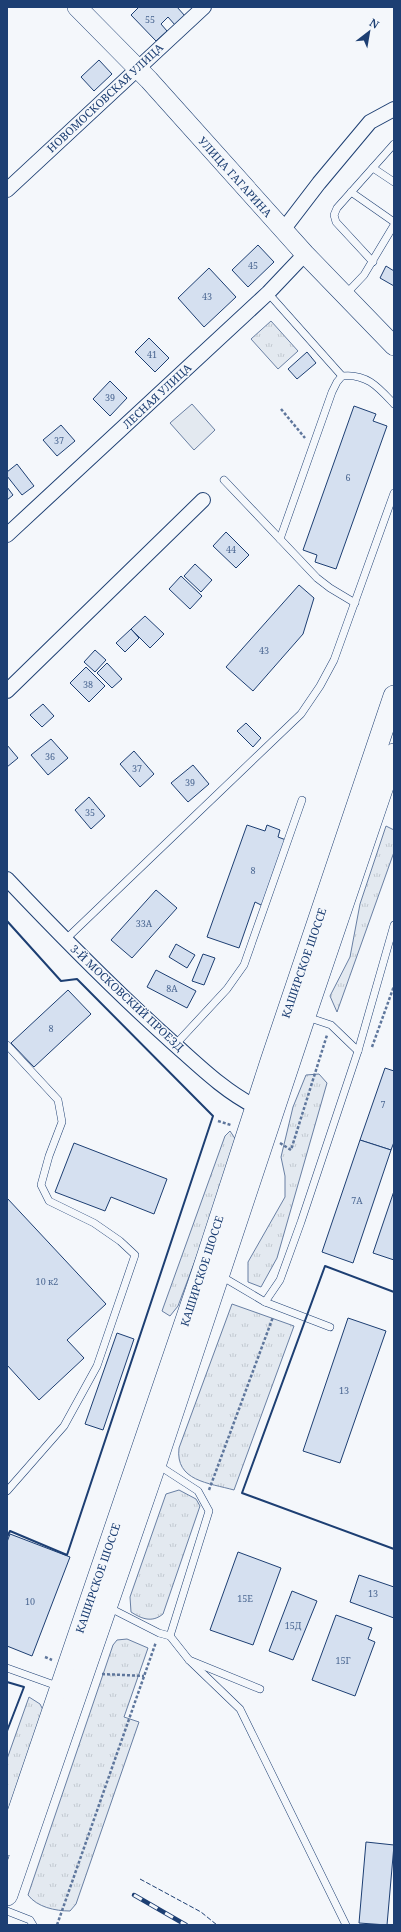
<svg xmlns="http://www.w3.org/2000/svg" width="401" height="1932" font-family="'Noto Serif',serif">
	<defs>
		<pattern id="grass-tufts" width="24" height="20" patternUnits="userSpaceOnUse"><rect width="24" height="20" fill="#e3e9f0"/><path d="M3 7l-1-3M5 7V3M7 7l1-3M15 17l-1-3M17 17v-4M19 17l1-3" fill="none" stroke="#c2c9d1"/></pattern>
	</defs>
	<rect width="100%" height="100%" fill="#f4f7fb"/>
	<!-- grass -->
	<g fill="url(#grass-tufts)" stroke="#687fa3">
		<path d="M271,321L298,351L278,369L251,339Z"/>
		<path d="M386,826L394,830V852L337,1012L330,996L350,957L360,904Z"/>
		<path d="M319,1074L327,1083L277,1258L261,1287L248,1282V1262L285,1197V1176L281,1157L293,1107L306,1075Z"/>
		<path d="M230,1131L236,1140L229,1170L178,1306L170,1316L162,1311L225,1136Z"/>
		<path d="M232,1304L294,1326L234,1490C209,1483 175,1481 179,1448Z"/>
		<path d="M179,1490L196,1499L200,1506L163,1614C152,1623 142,1619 131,1612L130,1597L166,1494Z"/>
		<path d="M127,1639L148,1648L124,1717L139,1722L76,1904L70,1911C55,1911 37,1907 28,1895L113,1645L117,1640Z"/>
		<path d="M29,1697L40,1704L43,1710L7,1822V1759Z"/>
	</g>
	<!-- garden -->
	<path fill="#e3e9f0" stroke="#687fa3" d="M192,404L215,430L194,450L170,423Z"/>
	<!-- building -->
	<g fill="#d5e0f0" stroke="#1d3f73">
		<path d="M139,7H177L185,16L175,25L168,17L161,24L167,31L156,41L131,15Z"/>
		<path d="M99,60L112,74L94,91L81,77Z"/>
		<path d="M258,245L274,262L248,287L232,270Z"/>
		<path d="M386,266L394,271V286L380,278Z"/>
		<path d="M209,268L236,297L204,327L178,298Z"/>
		<path d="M149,338L169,358L155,372L135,352Z"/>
		<path d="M307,352L316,363L297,379L288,369Z"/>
		<path d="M110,381L127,398L110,416L93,399Z"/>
		<path d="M354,406L376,414L373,421L387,426L336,569L315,562L317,555L303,550Z"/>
		<path d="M61,425L75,441L57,456L43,440Z"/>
		<path d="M17,464L34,486L22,495L7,476V472Z"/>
		<path d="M7,487L13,495L7,500Z"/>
		<path d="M226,532L249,555L236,568L213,546Z"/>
		<path d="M195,564L212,580L201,592L184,576Z"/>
		<path d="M181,576L202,596L190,609L169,589Z"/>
		<path d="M299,585L314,598L303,634L253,691L226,667Z"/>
		<path d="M145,616L164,634L150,648L131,629Z"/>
		<path d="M131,629L139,638L125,652L116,643Z"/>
		<path d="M95,650L106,660L95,672L84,662Z"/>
		<path d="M107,663L122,679L112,688L97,673Z"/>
		<path d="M86,667L105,686L89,702L70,683Z"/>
		<path d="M43,704L54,716L42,727L30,715Z"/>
		<path d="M246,723L261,738L253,747L237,731Z"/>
		<path d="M51,739L68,758L48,775L31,755Z"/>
		<path d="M7,745L18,758L7,767Z"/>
		<path d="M134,751L154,774L140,787L120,764Z"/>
		<path d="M193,765L209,784L188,802L171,783Z"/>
		<path d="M89,797L105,816L91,829L75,810Z"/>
		<path d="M247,825L265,831L267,825L280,830L278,837L286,840L263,906L255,902L239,948L207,937Z"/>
		<path d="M156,890L177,908L132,958L111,940Z"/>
		<path d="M176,944L195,955L187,968L169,957Z"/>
		<path d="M203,954L215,958L204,985L192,981Z"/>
		<path d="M156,970L196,991L187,1008L147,987Z"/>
		<path d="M68,990L91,1014L34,1067L11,1043Z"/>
		<path d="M385,1068L394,1071V1142L391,1150L360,1140Z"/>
		<path d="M360,1140L391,1150L353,1263L322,1252Z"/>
		<path d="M74,1143L167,1179L154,1214L111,1197L105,1211L55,1192Z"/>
		<path d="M394,1191V1260L373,1253Z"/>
		<path d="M7,1198L106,1304L67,1340L84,1358L39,1400L7,1365Z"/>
		<path d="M348,1318L386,1331L340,1463L303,1451Z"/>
		<path d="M117,1333L134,1339L103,1430L85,1424Z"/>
		<path d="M10,1534L70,1557L32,1656L7,1646V1542Z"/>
		<path d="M238,1552L281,1568L253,1645L210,1630Z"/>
		<path d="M359,1575L394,1587V1618L350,1602Z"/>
		<path d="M292,1591L317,1601L293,1660L269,1651Z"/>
		<path d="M336,1615L372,1628L368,1639L375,1642L355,1696L312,1680Z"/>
		<path d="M366,1842L394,1845L387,1925L359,1923Z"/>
	</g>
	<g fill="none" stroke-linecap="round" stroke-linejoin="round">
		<defs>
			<g id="lane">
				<path d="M373,168L394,182"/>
				<path d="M351,192L394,222"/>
				<path d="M373,262L336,222L334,215L337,208L394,144"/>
				<path d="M268,293L342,376C367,373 379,388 394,404"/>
				<path d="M345,295L364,275L394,225"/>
				<path d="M342,376L337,382L332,392L280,539L317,578L330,588L355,603"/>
				<path d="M224,480L280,539"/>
				<path d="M65,940L301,714L320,686L334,660L394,493"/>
				<path d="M307,1017L331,1025L358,1051"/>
				<path d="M7,1045L58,1100L62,1122L49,1156L41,1185L49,1201L94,1223L120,1241L135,1255L97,1366L64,1426L7,1491"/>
				<path d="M175,1045L227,989L244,965L302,800"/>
				<path d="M221,1276L265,1302L330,1327"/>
				<path d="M265,1302L280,1280L301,1222L358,1051L394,925"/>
				<path d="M158,1465L198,1491L209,1511L170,1636L189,1660L260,1689"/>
				<path d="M108,1607L159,1633L170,1636"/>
				<path d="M189,1660L240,1709L346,1925"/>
				<path d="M7,1668L60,1687"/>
				<path d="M7,1911L30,1920L33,1925"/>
			</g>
			<g id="street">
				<path d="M7,190L204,7"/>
				<path d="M283,230L319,183L370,122L394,109"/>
				<path d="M7,535L268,293L305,254"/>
				<path d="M7,691L203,500"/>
				<path d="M7,879C60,935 114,990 172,1042C198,1065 224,1091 256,1107"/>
			</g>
			<path id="secondary" d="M77,7L149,80L305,254L394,346"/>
			<g id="primary">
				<path d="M7,1845L203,1270L271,1061L394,696"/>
				<path d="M7,1895L156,1463L305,1016L394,754"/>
			</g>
		</defs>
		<!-- lane casing -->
		<use href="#lane" stroke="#1d3f73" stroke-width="8"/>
		<!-- street casing -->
		<use href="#street" stroke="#1d3f73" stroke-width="16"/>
		<!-- secondary casing -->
		<use href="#secondary" stroke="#1d3f73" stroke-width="20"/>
		<!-- primary casing -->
		<use href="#primary" stroke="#1d3f73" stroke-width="22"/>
		<!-- path -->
		<g stroke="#5e769c" stroke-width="2.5" stroke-dasharray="3 2" stroke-linecap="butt">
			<path d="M281,409L305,438"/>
			<path d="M372,1047L394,986"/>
			<path d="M218,1121L231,1125"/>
			<path d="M280,1143L291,1150L327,1035"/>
			<path d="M209,1490L273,1317"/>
			<path d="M45,1657L52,1660"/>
			<path d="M102,1674L144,1676"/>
			<path d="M57,1925L156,1642"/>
		</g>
		<!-- lane -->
		<use href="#lane" stroke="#f4f7fb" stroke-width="7"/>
		<!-- street -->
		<use href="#street" stroke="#f4f7fb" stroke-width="14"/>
		<!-- secondary -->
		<use href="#secondary" stroke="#f4f7fb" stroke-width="19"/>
		<!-- primary -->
		<use href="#primary" stroke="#f4f7fb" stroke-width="21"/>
		<defs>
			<path id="rail" d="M134,1895L186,1925"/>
		</defs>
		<!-- rail casing -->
		<use href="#rail" stroke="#1d3f73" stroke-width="4.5"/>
		<!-- rail -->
		<use href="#rail" stroke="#f4f7fb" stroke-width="3" stroke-dasharray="9" stroke-linecap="butt"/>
		<!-- fence -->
		<path stroke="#1d3f73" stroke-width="1" stroke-dasharray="5 2" stroke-linecap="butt" d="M140,1879L201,1912L217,1925"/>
		<!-- wall -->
		<g stroke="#1d3f73" stroke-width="2">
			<path d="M7,921L61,981L77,979L213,1116L67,1555L10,1531L7,1537"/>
			<path d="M394,1292L325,1266L242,1493L394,1549"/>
			<path d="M7,1682L24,1687L7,1731"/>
		</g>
	</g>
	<g text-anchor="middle" stroke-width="3" stroke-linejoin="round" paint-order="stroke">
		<!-- number labels -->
		<g font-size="9" fill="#4b6792">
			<text x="150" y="23">55</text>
			<text x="253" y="269">45</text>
			<text x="207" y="300">43</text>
			<text x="152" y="358">41</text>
			<text x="110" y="401">39</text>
			<text x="59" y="444">37</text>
			<text x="348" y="481">6</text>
			<text x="231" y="553">44</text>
			<text x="264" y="654">43</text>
			<text x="88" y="688">38</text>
			<text x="50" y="760">36</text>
			<text x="137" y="772">37</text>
			<text x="190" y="786">39</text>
			<text x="90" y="816">35</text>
			<text x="253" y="874">8</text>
			<text x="144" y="927">33А</text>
			<text x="172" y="992">8А</text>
			<text x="51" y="1032">8</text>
			<text x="383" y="1108">7</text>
			<text x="357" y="1204">7А</text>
			<text x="47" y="1285">10 к2</text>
			<text x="344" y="1394">13</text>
			<text x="373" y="1597">13</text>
			<text x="245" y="1602">15Е</text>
			<text x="30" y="1605">10</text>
			<text x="293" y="1629">15Д</text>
			<text x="343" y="1664">15Г</text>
		</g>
		<!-- street labels -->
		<g font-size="11" fill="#1d3f73" stroke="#f4f7fb">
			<text transform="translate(105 98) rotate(-43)" y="4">НОВОМОСКОВСКАЯ УЛИЦА</text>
			<text transform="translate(235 177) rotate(48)" y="4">УЛИЦА ГАГАРИНА</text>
			<text transform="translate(157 396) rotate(-43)" y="4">ЛЕСНАЯ УЛИЦА</text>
			<text transform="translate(304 963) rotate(-71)" y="4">КАШИРСКОЕ ШОССЕ</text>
			<text transform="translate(127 998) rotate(43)" y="4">3-Й МОСКОВСКИЙ ПРОЕЗД</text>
			<text transform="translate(202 1271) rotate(-72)" y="4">КАШИРСКОЕ ШОССЕ</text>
			<text transform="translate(98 1578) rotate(-71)" y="4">КАШИРСКОЕ ШОССЕ</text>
		</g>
	</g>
	<!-- border -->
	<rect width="401" height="1932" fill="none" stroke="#1d3f73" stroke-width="16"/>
	<!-- north arrow -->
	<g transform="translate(369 32) rotate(31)" stroke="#f4f7fb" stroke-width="3" paint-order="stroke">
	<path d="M0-3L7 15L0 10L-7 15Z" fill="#1d3f73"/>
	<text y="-6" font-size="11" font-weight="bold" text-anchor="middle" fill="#1d3f73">N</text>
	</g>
</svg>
